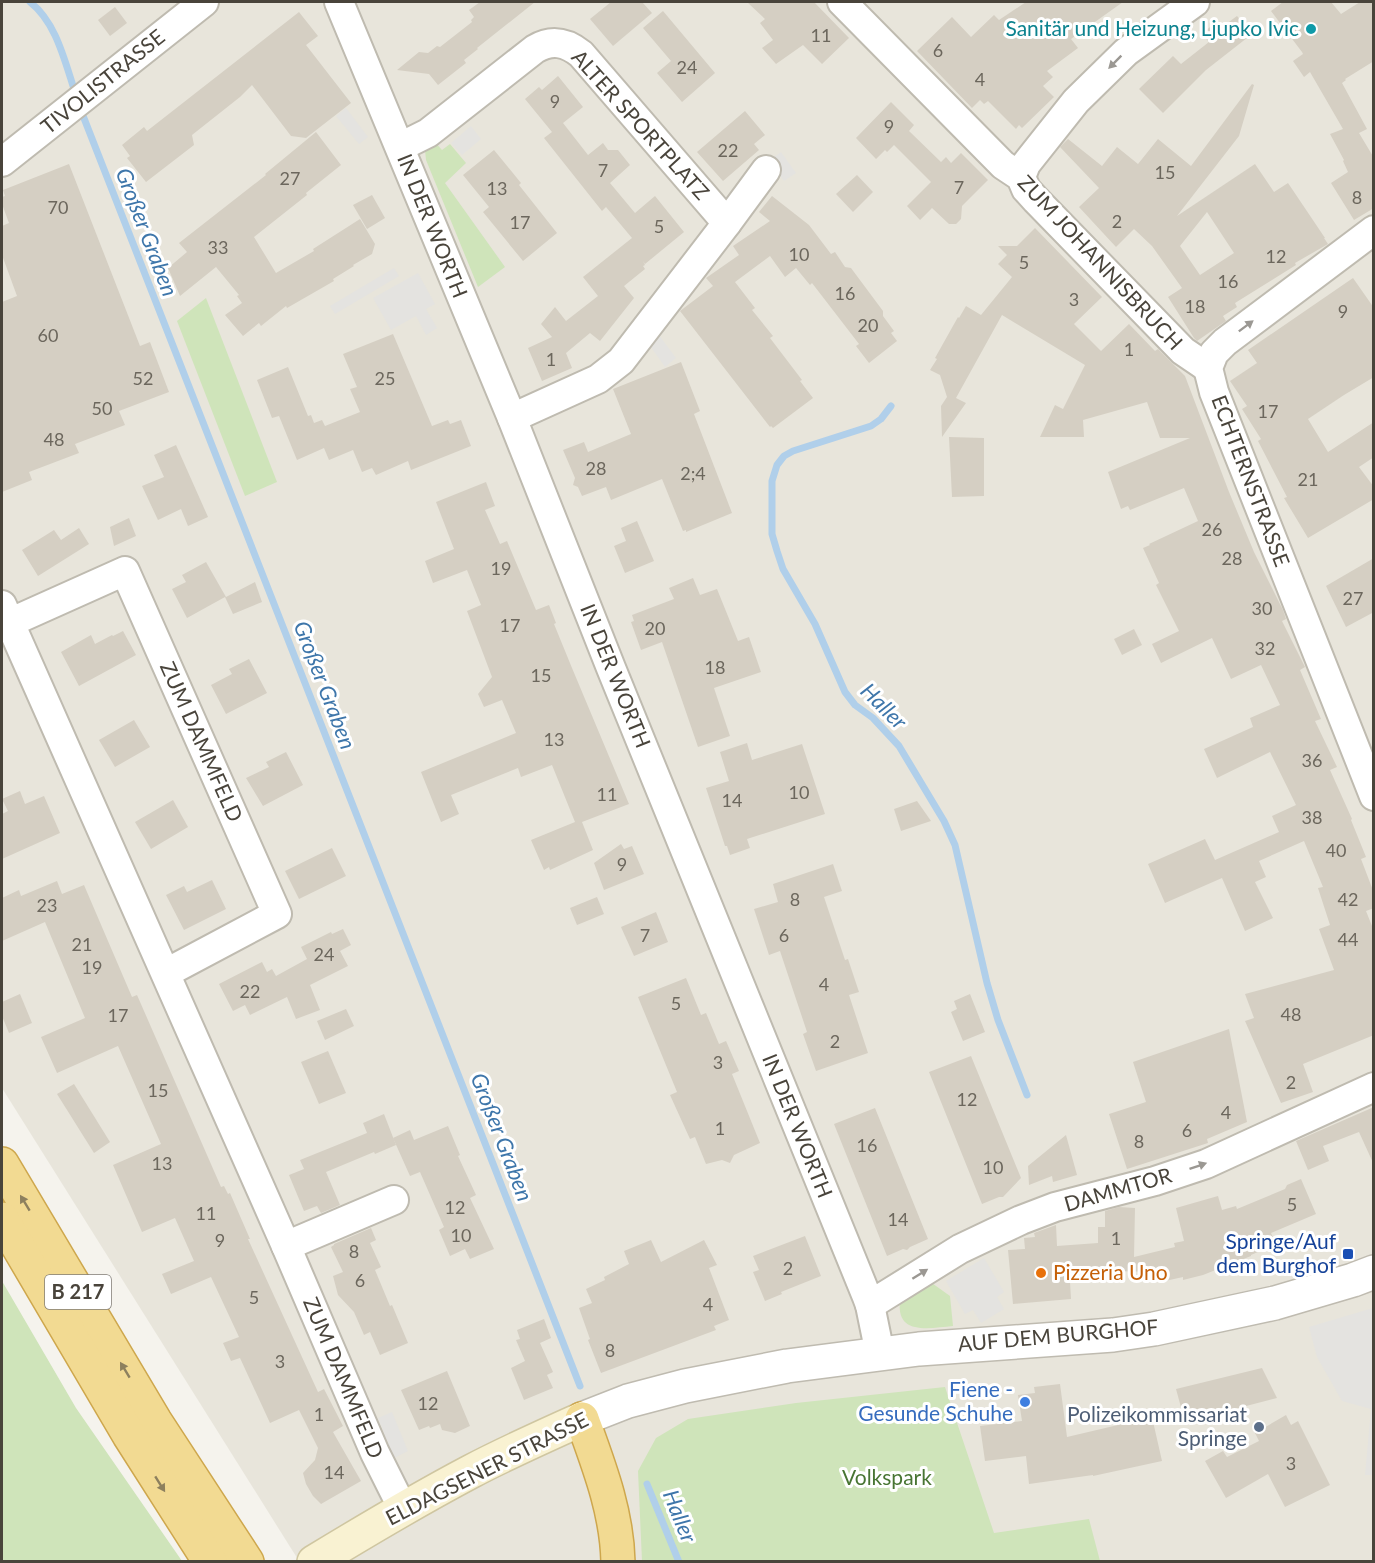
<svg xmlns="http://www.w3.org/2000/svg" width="1375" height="1563" font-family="Lato,sans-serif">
	<rect width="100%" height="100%" fill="#f5f3ed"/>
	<!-- residential -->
	<path fill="#e8e5db" d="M2,2H1373V1561H299L2,1088Z"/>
	<!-- green -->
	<g fill="#cfe4ba">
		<path d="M433,140L442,150L450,144L466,163L445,183L505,267L478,287L426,160L425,150Z"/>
		<path d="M206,298L277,482L245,496L177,321Z"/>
		<path d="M2,1281L76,1408L182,1561H2Z"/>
		<path d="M929,1281L950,1296L953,1326C930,1328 896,1336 900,1301Z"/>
		<path d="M945,1387L994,1533L1089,1519L1100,1561H642L638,1471L656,1438L688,1419L796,1403Z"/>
	</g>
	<!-- parking -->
	<g fill="#e4e3e0">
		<path d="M346,108L368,137L359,144L336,116Z"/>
		<path d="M471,126L481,139L462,155L451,143Z"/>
		<path d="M781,152L796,173L784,181L769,161Z"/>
		<path d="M394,268L399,276L335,314L330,306Z"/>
		<path d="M418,273L435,304L426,309L437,328L426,335L416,316L391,330L373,298Z"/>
		<path d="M659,335L676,358L665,367L648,343Z"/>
		<path d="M984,1258L1004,1292L997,1297L1004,1309L981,1323L973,1310L965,1314L946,1281Z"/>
		<path d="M1373,1308V1475H1365L1371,1409L1342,1401L1317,1357L1309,1327Z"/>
		<path d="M392,1412L408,1451L394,1458L378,1418Z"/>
	</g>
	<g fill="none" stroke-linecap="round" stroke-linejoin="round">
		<!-- stream -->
		<g stroke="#b0cfea" stroke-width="7">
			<path d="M30,2C57,23 65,63 76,95"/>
			<path d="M80,108L580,1386"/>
			<path d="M891,406L881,419L871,426L793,451L784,456L777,465L772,481V534L777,551L783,569L815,624L845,692L855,705L873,718L899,746L944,821L955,845L987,983L998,1020L1027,1095"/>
			<path d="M647,1484L679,1562"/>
		</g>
	</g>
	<!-- building -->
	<g fill="#d5cfc3" fill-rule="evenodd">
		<path d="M480,2H535L477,48L478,49L464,60L466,63L438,85L429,74L397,70L419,52L428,53L437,46L440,47L472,22L471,20L474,17L469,10Z"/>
		<path d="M611,2H642L652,13L613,46L590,19Z"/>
		<path d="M747,2H814L849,38L822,64L803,45L776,64L762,48L773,40L760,23L765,19Z"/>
		<path d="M1026,2H1123L1071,39L1078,48L1047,71L1053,77L1043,86L1054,97L1022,128L1019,125L1016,129L988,101L984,104L980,100L972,108L917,51L952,17L971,37L994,15L999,20Z"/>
		<path d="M1283,2H1331L1341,14L1360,2H1374V61L1345,79L1346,80L1342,83L1367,129L1359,133L1374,158V208L1354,220L1331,183L1348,172L1343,161L1344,160L1330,134L1343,129L1310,72L1304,77L1293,61L1303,54L1302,52L1271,11Z"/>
		<path d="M115,7L127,23L110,36L98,20Z"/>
		<path d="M663,11L715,73L682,102L657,73L671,61L643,28Z"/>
		<path d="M299,12L318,36L306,45L351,103L306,138L291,136L252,85L240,97L192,135L194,145L146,182L127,158L130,156L122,145L144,127L147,131Z"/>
		<path d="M1237,16L1252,34L1206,70L1163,113L1139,89L1173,56L1181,64L1209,42L1202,34L1217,21L1222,27Z"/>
		<path d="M558,76L583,107L563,123L588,155L603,143L608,150H618L630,165L610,183L635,213L655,196L684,232L645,264L643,261L645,265L643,266L645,269L624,286L634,298L600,341L590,333L566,353L572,368L542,381L528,348L552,337L541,324L555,307L566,321L598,296L583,277L632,238L606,207L602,211L544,138L552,132L525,99L539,87L542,90Z"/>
		<path d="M1252,84L1254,85L1239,136L1177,216L1255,164L1274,192L1288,183L1325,238H1324L1328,244L1295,263L1296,265L1235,303L1237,307L1223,316L1226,321L1197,341L1194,338L1168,297L1182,288L1152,246L1134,229L1116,247L1079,207L1099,188L1060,147L1068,139L1102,166L1117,147L1138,164L1158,139L1191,166ZM1207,212L1234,253L1200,275L1180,246Z"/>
		<path d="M891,102L914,125L909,131L941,162L946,157L951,163L961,153L988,180L962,206L961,219L956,224H949L932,208L920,220L907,206L931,182L894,145L887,152L885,150L876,159L856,138Z"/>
		<path d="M745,111L765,135L754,144L759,150L723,181L697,152Z"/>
		<path d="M316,132L341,165L306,193L307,195L254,237L276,273L314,251L313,249L360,219L375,244L372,254L353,265L354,266L333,279L334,281L287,308L286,306L261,326L259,323L243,336L225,315L242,303L237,296L239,295L216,267L180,296L168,268L187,252L179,243L266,175L265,174Z"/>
		<path d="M494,150L521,183L519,185L557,233L523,261L483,212L489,207L463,175Z"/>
		<path d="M69,164L140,346L150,342L169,392L119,411L125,425L75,444L79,453L29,472L32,480L2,492V302L17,296L2,255V226L9,223L2,204V197L5,196L3,190Z"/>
		<path d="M857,175L873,192L853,212L836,194Z"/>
		<path d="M372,195L385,218L367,229L353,205Z"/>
		<path d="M772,196L809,225L831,254L835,252L845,267L851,268L883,311V316L894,331L891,333L897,341L869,363L856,346L859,344L812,283L810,285L796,268L785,277L770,256L735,282L755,308L752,310L773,336L770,338L802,380L800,381L813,398L773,428L771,426L770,427L680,311L713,286L706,278L739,255L733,246L770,221L759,212Z"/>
		<path d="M1035,228L1102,297L1074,324L1101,351L1129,324L1155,351L1158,349L1185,376L1229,492L1254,552L1283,610L1286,619L1282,621L1305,667L1300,670L1321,719L1315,721L1337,767L1330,770L1352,819L1351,820L1366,857L1361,859L1374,893V908L1366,911L1374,931V1035L1303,1064L1313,1092L1281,1103L1245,1021L1254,1018L1245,994L1334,970L1319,929L1330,925L1318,888L1323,887L1304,841L1259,861L1266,877L1255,882L1273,918L1245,931L1222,878L1165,903L1148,864L1205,839L1215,860L1279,832L1272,816L1296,805L1270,752L1217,778L1204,749L1253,727L1250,718L1280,705L1261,665L1231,679L1212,638L1161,663L1152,644L1179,631L1156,585L1159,583L1143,548L1150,545L1149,544L1198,521L1184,488L1130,510L1128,506L1121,509L1108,472L1190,438H1160L1147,402L1083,420L1084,437H1040L1055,405L1063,409L1085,365L1002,315L956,398L966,403L942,437L941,406L947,397L940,375L930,370L937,359L935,358L958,317L959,318L966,306L981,315L1012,277L998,264L1007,255L998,246H1017Z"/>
		<path d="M1353,278L1374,308V377L1344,395L1308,419L1328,452L1374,422V457L1359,467L1374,487V499L1308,538L1284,498L1287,497L1258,441L1261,439L1242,409L1247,406L1230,381L1257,363L1248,350Z"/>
		<path d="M393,334L432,426L448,420L450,424L461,420L471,446L411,470L408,461L376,475L372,468L362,472L353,450L329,460L324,448L297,460L279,416L272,418L257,380L288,367L308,416L311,415L314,423L322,420L325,426L360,412L350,389L357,387L343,354Z"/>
		<path d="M681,362L700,411L694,414L732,513L686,532V530L683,531L662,479L611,500L606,487L582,496L578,487L573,485L575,478L563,450L584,442L588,452L631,434L613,389Z"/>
		<path d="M949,437L984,438V496L952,497Z"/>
		<path d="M176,445L208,517L188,526L181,509L158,520L142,486L164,477L154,455Z"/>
		<path d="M486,482L495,506L485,510L500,544L507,541L536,610L549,605L556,623L554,624L572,668L629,804L582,822L593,850L550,870L549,867L544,870L531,840L575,822L552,765L521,777L518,768L451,795L459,814L441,822L421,772L516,733L502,700L484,707L478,694L492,677L467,611L481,605L467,570L433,583L425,561L454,549L436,502Z"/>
		<path d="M129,518L136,536L114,546L110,527Z"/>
		<path d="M637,521L654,561L625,573L614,546L626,541L621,528Z"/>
		<path d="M79,528L89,544L38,576L22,550L54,530L61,540Z"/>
		<path d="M1374,558V612L1346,627L1326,586Z"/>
		<path d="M206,562L226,597L255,582L262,602L233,614L225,597L187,618L172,589L186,582L182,575Z"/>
		<path d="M693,578L700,595L717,589L738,641L749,637L761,672L714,688L730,736L698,747L662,642L641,650L631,622L634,621L632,615L674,599L669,588Z"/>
		<path d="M1134,629L1142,645L1122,655L1114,639Z"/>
		<path d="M123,631L136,655L79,686L61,652L91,635L95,644L112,635L113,636Z"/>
		<path d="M249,659L267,693L226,714L211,685L232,674L229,669Z"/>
		<path d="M134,720L150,747L115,767L99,740Z"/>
		<path d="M747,743L752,760L802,744L825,814L747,839L750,848L730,855L727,846H725L706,788L729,781L720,752Z"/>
		<path d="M286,752L303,785L263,806L246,778L269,767L266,762Z"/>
		<path d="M20,791L25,804L44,796L60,833L2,859V814L8,811L2,799Z"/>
		<path d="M173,800L188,827L151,849L135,822Z"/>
		<path d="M917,801L931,821L901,831L894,809Z"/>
		<path d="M621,844L624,849L632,846L644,874L604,890L594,863Z"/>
		<path d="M332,848L346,876L299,899L285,871Z"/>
		<path d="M833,864L842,891L824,897L845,960L848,959L859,992L849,995L868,1053L816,1071L803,1034L807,1032L780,951L769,955L754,909L778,902L773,884Z"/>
		<path d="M212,880L226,909L184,930L166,895L184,886L187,892Z"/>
		<path d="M57,881L62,894L84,885L132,997L137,995L221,1187L224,1186L228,1194L230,1193L250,1239H248L318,1392L324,1389L343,1426L333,1432L361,1481L321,1504L313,1496L306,1484L303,1473L315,1460L318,1448L299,1410L270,1423L240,1358L231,1361L223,1343L239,1337L211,1277L171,1294L162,1274L194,1261L175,1218L142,1232L113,1165L161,1144L118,1046L57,1073L41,1037L85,1018L45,922L2,941V898L19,890L21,896Z"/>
		<path d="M597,897L604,914L577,925L570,908Z"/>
		<path d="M656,912L668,942L634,956L621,927Z"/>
		<path d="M343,929L351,945L340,951L348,966L310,985L320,1010L296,1019L287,997L250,1015L245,1005L233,1011L219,984L262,962L267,972L272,969L276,976L307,959L301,947L331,932L332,934Z"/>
		<path d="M686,978L701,1015L706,1013L719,1044L726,1041L739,1071L732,1074L760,1143L734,1155L730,1163L722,1160L706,1164L695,1137L690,1139L670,1095L677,1092L638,997Z"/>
		<path d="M20,994L32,1023L9,1033L2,1016V1002Z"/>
		<path d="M970,994L985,1032L963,1041L951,1012L957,1009L954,1001Z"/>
		<path d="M346,1009L354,1026L325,1040L317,1021Z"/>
		<path d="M1229,1029L1247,1122L1207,1139L1208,1143L1127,1169L1109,1114L1146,1102L1133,1062Z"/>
		<path d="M328,1051L346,1093L319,1104L301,1062Z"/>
		<path d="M971,1056L1021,1178L1003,1197H999L982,1204L929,1072Z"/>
		<path d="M74,1084L110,1142L94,1153L57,1094Z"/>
		<path d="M1374,1107V1165L1359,1132L1323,1146L1329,1161L1308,1170L1296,1141Z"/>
		<path d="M875,1108L928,1239L910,1247L907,1250L903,1249L887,1256L834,1124Z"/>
		<path d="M384,1114L396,1145L375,1154L374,1152L326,1172L340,1205L321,1213L317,1206L304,1211L289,1175L304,1169L300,1160L367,1133L363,1123Z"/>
		<path d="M448,1126L460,1155L458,1156L476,1195L470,1198L494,1249L470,1259L465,1249L450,1256L439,1230L444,1227L420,1172L410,1176L393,1138L410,1130L414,1140Z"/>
		<path d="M1066,1135L1077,1175L1053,1182L1052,1176L1029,1185L1028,1166Z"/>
		<path d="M1301,1179L1316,1214L1271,1233L1276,1244L1251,1255V1256L1203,1275L1183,1280V1277L1165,1281L1163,1272L1105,1271L1103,1279L1070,1282L1071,1299L1013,1304L1008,1250L1025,1249L1024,1238L1035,1237L1034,1233L1056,1225L1057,1246L1098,1243V1227H1105V1211L1119,1207L1135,1208L1134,1257L1175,1247L1174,1243L1184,1241L1176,1208L1218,1196L1222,1210L1236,1206L1237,1209L1285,1189L1287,1185Z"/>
		<path d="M371,1228L376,1240L370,1243L381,1267L375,1270L390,1306L392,1305L408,1343L380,1355L370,1332L364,1335L354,1312L338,1295L333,1276L343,1272L331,1247L334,1245V1244Z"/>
		<path d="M805,1236L821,1276L781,1292L782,1294L765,1301L753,1272L759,1270L753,1256Z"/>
		<path d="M651,1240L661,1262L704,1240L717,1265L709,1268L729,1320L714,1326L716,1330L601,1373L588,1340L590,1339L579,1308L592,1303L586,1289L605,1280L604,1277L629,1264L624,1251Z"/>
		<path d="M544,1319L551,1338L540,1343L553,1372L547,1375L553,1388L524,1400L511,1368L525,1361L516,1340L520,1339L517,1330Z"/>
		<path d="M1262,1368L1277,1398L1185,1422L1176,1389Z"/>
		<path d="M447,1371L470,1426L455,1433L442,1430L440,1424L430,1428L429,1426L419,1430L401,1390Z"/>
		<path d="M1060,1384L1067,1437L1152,1417L1162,1461L1093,1476V1475L1029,1484L1026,1456L985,1461L980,1426L1022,1421L1018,1395L1035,1393L1034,1387Z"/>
		<path d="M1286,1415L1291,1425L1298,1421L1330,1485L1285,1507L1268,1474L1226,1498L1205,1461L1223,1451L1227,1457L1259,1441L1255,1433Z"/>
	</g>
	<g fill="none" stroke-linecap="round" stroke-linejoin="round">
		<defs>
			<g id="minor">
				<path d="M339,2L512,418L611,668L867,1297L870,1305L880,1354"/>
				<path d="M842,2L1003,165L1021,177L1026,189L1036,200L1183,351L1208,368"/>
				<path d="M400,147L428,133L535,49C552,39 566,42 581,54L727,223L621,361L598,379L512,418"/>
				<path d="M2,162L204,2"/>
				<path d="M1021,177L1026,164L1076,101L1126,52L1195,2"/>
				<path d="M727,223L766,170"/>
				<path d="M1374,230L1225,342L1214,353L1208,368L1214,392L1374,796"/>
				<path d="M2,605L286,1246L375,1453L403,1509"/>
				<path d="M9,623L125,571L277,914L166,973"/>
				<path d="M286,1246L394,1200"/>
				<path d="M870,1305L960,1249L1021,1220L1055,1207L1155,1181L1206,1164L1374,1087"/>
			</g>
			<path id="tertiary" d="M582,1419L628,1401L685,1386L787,1366L919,1349L1113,1335L1154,1329L1275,1303L1353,1280L1374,1272"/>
			<path id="secondary" d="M314,1562C365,1531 417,1500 470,1472C506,1453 544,1436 582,1419"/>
			<g id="trunk">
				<path d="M2,1164L155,1421L247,1562"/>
				<path d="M2,1219L129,1435L210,1562"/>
				<path d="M582,1419C599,1466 617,1512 618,1562"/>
			</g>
		</defs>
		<!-- minor casing -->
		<use href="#minor" stroke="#bfbbb0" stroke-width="32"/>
		<!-- tertiary casing -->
		<use href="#tertiary" stroke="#bfbbb0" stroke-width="36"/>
		<!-- secondary casing -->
		<use href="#secondary" stroke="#cfc6a1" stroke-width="36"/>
		<!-- trunk casing -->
		<use href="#trunk" stroke="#cea74d" stroke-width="36"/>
		<!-- minor -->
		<use href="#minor" stroke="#fff" stroke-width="28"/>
		<!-- tertiary -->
		<use href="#tertiary" stroke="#fff" stroke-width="33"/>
		<!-- secondary -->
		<use href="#secondary" stroke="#f9f2d2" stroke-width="33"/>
		<!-- trunk -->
		<use href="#trunk" stroke="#f2da92" stroke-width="33"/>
	</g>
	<!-- one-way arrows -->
	<defs><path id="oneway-solid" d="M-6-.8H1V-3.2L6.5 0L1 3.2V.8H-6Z" transform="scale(1.5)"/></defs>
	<g fill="#9b9893">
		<use href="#oneway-solid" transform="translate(1115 62) rotate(135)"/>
		<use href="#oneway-solid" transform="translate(1246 326) rotate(-37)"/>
		<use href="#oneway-solid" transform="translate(1198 1166) rotate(-19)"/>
		<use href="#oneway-solid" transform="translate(920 1274) rotate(-32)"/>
	</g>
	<g fill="#8d805e">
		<use href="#oneway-solid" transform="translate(25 1203) rotate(-121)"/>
		<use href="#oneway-solid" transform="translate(125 1370) rotate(-121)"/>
		<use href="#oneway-solid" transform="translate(160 1484) rotate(58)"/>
	</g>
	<!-- markers -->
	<circle fill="#0f9aa8" stroke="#fff" stroke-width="2" cx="1311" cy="29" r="6"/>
	<rect fill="#1a4fb4" stroke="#fff" stroke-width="2" x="1342" y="1248" width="12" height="12" rx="3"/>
	<circle fill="#e8710a" stroke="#fff" stroke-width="2" cx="1041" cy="1273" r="6"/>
	<circle fill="#3f7fe0" stroke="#fff" stroke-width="2" cx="1025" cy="1402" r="6"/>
	<circle fill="#5c6f8a" stroke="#fff" stroke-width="2" cx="1259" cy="1427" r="6"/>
	<g text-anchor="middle" stroke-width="6" stroke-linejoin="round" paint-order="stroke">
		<!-- number labels -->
		<g font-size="18" fill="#6c675d">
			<text x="821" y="42">11</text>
			<text x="938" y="57">6</text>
			<text x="687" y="74">24</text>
			<text x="980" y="86">4</text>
			<text x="555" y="108">9</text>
			<text x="889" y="133">9</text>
			<text x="728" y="157">22</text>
			<text x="603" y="177">7</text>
			<text x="1165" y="179">15</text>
			<text x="290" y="185">27</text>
			<text x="959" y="194">7</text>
			<text x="497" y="195">13</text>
			<text x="1357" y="204">8</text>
			<text x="58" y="214">70</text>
			<text x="1117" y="228">2</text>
			<text x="520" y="229">17</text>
			<text x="659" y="233">5</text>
			<text x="218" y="254">33</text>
			<text x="799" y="261">10</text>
			<text x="1276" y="263">12</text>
			<text x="1024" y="269">5</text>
			<text x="1228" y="288">16</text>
			<text x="845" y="300">16</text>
			<text x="1074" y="306">3</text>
			<text x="1195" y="313">18</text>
			<text x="1343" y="318">9</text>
			<text x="868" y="332">20</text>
			<text x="48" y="342">60</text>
			<text x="1129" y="356">1</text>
			<text x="551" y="366">1</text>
			<text x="143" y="385">52</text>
			<text x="385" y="385">25</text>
			<text x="102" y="415">50</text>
			<text x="1268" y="418">17</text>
			<text x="54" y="446">48</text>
			<text x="596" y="475">28</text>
			<text x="693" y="480">2;4</text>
			<text x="1308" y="486">21</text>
			<text x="1212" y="536">26</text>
			<text x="1232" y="565">28</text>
			<text x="501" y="575">19</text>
			<text x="1353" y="605">27</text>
			<text x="1262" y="615">30</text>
			<text x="510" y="632">17</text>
			<text x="655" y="635">20</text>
			<text x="1265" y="655">32</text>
			<text x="715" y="674">18</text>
			<text x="541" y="682">15</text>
			<text x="554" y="746">13</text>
			<text x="1312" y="767">36</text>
			<text x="799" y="799">10</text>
			<text x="607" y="801">11</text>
			<text x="732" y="807">14</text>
			<text x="1312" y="824">38</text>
			<text x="1336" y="857">40</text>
			<text x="622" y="871">9</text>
			<text x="795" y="906">8</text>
			<text x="1348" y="906">42</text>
			<text x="47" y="912">23</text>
			<text x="645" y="942">7</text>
			<text x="784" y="942">6</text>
			<text x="1348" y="946">44</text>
			<text x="82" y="951">21</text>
			<text x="324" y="961">24</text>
			<text x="92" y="974">19</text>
			<text x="824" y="991">4</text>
			<text x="250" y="998">22</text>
			<text x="676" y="1010">5</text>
			<text x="1291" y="1021">48</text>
			<text x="118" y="1022">17</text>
			<text x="835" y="1048">2</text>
			<text x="718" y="1069">3</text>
			<text x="1291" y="1089">2</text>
			<text x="158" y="1097">15</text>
			<text x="967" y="1106">12</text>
			<text x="1226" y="1119">4</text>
			<text x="720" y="1135">1</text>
			<text x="1187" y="1137">6</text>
			<text x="1139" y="1148">8</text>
			<text x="867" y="1152">16</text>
			<text x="162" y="1170">13</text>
			<text x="993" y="1174">10</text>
			<text x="1292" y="1211">5</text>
			<text x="455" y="1214">12</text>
			<text x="206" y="1220">11</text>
			<text x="898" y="1226">14</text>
			<text x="461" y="1242">10</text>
			<text x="1116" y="1245">1</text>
			<text x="220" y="1247">9</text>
			<text x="354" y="1258">8</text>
			<text x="788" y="1275">2</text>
			<text x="360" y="1287">6</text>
			<text x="254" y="1304">5</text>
			<text x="708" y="1311">4</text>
			<text x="610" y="1357">8</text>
			<text x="280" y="1368">3</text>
			<text x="428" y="1410">12</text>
			<text x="319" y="1421">1</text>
			<text x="1291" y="1470">3</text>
			<text x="334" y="1479">14</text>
		</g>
		<!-- shield labels -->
		<rect fill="#fff" stroke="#807c76" stroke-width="1.5" x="45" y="1275" width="66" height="34" rx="4.5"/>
		<g font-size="20" font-weight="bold" fill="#49443b">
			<text x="78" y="1299">B 217</text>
		</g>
		<!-- culture labels -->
		<g font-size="21" fill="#0d838f" stroke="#fff" text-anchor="end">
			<text x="1299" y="36">Sanitär und Heizung, Ljupko Ivic</text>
		</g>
		<!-- street labels -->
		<g font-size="21" fill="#49443b" stroke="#fff">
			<text transform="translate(103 82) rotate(-39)" y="7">TIVOLISTRASSE</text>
			<text transform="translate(640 125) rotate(48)" y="7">ALTER SPORTPLATZ</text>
			<text transform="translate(432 226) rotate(68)" y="7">IN DER WORTH</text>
			<text transform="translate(1100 263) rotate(47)" y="7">ZUM JOHANNISBRUCH</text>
			<text transform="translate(1250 481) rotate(69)" y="7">ECHTERNSTRASSE</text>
			<text transform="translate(615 676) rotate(68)" y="7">IN DER WORTH</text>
			<text transform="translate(201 742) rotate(66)" y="7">ZUM DAMMFELD</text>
			<text transform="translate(797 1126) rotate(68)" y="7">IN DER WORTH</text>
			<text transform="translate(1118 1190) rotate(-16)" y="7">DAMMTOR</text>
			<text transform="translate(1058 1336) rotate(-5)" y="7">AUF DEM BURGHOF</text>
			<text transform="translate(343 1378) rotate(67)" y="7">ZUM DAMMFELD</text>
			<text transform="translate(487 1469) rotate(-27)" y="7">ELDAGSENER STRASSE</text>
		</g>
		<!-- transit labels -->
		<g font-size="21" fill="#164399" stroke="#fff" text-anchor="end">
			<text x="1336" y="1249">Springe/Auf<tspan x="1336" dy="24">dem Burghof</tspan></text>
		</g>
		<!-- food labels -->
		<g font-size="21" fill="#c56008" stroke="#fff" text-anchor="start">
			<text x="1053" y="1280">Pizzeria Uno</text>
		</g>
		<!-- shop labels -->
		<g font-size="21" fill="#366cbe" stroke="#fff" text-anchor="end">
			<text x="1013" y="1397">Fiene -<tspan x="1013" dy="24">Gesunde Schuhe</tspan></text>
		</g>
		<!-- service labels -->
		<g font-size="21" fill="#4e5e75" stroke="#fff" text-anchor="end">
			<text x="1247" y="1422">Polizeikommissariat<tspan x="1247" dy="24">Springe</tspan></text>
		</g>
		<!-- park labels -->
		<g font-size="21" fill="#487533" stroke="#fff">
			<text x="887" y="1485">Volkspark</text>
		</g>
		<!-- water labels -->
		<g font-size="22" font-style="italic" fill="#3e76aa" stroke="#fff">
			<text transform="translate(147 232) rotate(69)" y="8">Großer Graben</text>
			<text transform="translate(325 685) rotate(69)" y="8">Großer Graben</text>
			<text transform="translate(884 706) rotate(45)" y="8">Haller</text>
			<text transform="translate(502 1137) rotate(69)" y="8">Großer Graben</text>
			<text transform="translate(680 1516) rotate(68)" y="8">Haller</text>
		</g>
	</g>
	<!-- border -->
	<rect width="1375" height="1563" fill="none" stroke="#49443b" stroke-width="6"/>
</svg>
